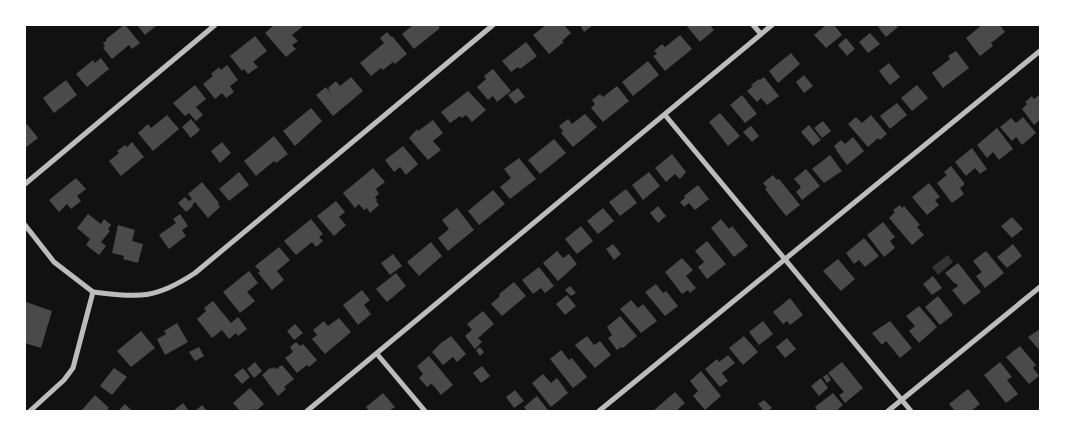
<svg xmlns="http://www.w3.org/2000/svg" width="1065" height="436" font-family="Barlow,sans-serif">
	<rect width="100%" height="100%" fill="#111"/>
	<!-- water -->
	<path fill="#333" d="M948,255L953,262L938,275L932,267Z"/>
	<!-- building -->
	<g fill="#4a4a4a">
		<path d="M124,25H125L140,43L132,49L129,45L112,59L103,48L105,46L103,43L107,40L106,39Z"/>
		<path d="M137,25H157L145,35Z"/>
		<path d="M274,25H301L302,27L292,35L298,41L292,45L296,49L286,57L265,33Z"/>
		<path d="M413,25H437L440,28L414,49L402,34Z"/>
		<path d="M546,25H564L571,33L562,41L564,42L549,54L533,35Z"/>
		<path d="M583,25H593L584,32L581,27Z"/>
		<path d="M686,25H710L714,30L700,42Z"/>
		<path d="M826,25H834L842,35L826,48L814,35Z"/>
		<path d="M880,25H896L898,27L886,37L878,27Z"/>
		<path d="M982,25H1000L1005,32L991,43L993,46L980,56L966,38Z"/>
		<path d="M387,32L391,37L392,36L407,54L395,64L393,62L383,70L381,68L371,76L360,63L384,43L380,38Z"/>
		<path d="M870,33L880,44L868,53L859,42Z"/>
		<path d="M680,35L692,49L665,71L653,56L657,54L654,51L662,44L665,47Z"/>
		<path d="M255,36L267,51L253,62L258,67L248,74L244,69L242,71L230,56Z"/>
		<path d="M846,38L855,49L847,56L838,45Z"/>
		<path d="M526,42L537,56L520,69L518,67L511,72L502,61Z"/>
		<path d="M956,51L969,68L943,88L932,73L950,59L948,56Z"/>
		<path d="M791,53L800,64L778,83L769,71Z"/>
		<path d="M101,58L109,69L87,87L76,74L93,60L95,63Z"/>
		<path d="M648,61L659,75L633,96L622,82Z"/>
		<path d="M889,63L900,77L890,85L879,71Z"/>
		<path d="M227,65L238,80L230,86L234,92L226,98L222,93L215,99L203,84L213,76L211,74L219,67L221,70Z"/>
		<path d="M493,69L511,91L497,102L493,96L488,100L477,87L486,79L484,76Z"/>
		<path d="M804,75L813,86L804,93L796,82Z"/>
		<path d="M351,77L363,91L333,116L316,95L326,87L331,94L328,88L336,81L340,86Z"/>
		<path d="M764,77L779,96L767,105L761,98L757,102L747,91L753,86L751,85L759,79L760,80Z"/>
		<path d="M66,80L77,95L54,113L43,98Z"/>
		<path d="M195,85L206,99L196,107L203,115L196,121L189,113L185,116L173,103Z"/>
		<path d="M917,85L928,98L912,111L901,98Z"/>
		<path d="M617,86L629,101L603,122L591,108L595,104L592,100L600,94L603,97Z"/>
		<path d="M518,88L525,97L515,104L508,95Z"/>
		<path d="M468,91L486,110L472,122L466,115L462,118L460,116L450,123L441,112Z"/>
		<path d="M1040,94V120L1034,125L1022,109L1027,104L1025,102L1032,96L1034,99Z"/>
		<path d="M742,95L757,114L745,123L730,105Z"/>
		<path d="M897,103L907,115L890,129L880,116Z"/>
		<path d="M311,108L322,121L295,146L283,131Z"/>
		<path d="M720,113L740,136L728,146L709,122Z"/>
		<path d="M585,114L597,127L573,147L561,133L563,131L559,126L568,119L572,124Z"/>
		<path d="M167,115L179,129L153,151L138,133L148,124L151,128Z"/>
		<path d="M871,115L887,134L880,140L878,138L868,147L848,124L856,117L862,123Z"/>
		<path d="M1023,117L1036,133L1022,145L1016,137L1012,141L1000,127L1011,118L1016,123Z"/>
		<path d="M191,119L200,130L191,138L182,127Z"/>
		<path d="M433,120L443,133L433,141L441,150L428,160L409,138L417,129L418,131Z"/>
		<path d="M823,121L831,131L822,138L814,128Z"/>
		<path d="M27,124L38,138L25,148V125Z"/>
		<path d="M809,125L821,140L813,146L801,132Z"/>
		<path d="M751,126L759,136L752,142L743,132Z"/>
		<path d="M997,128L1013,149L999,160L993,152L987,158L977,145Z"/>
		<path d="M274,136L288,154L276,163L274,161L256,176L244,161Z"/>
		<path d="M853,137L864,151L847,165L836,150H837L834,146L841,140L845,144Z"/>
		<path d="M554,139L566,153L540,174L528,160Z"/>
		<path d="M132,142L144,157L121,176L109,161L119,153L117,151L125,145L127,147Z"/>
		<path d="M222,142L231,153L220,163L211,151Z"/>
		<path d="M403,146L418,164L406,175L400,167L394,172L385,160Z"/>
		<path d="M972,148L987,169L980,174L975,168L966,176L955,162Z"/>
		<path d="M672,154L686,172L680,179L675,174L666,182L655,168Z"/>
		<path d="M830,155L842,171L824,183L812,169Z"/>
		<path d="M519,158L536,179L510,199L500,187L511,178L504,169Z"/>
		<path d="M951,166L965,184L960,188L964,194L952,203L937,183L947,175L944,172Z"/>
		<path d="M373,168L385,182L376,189L379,194L375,197L377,200L376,201L379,205L370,213L367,208L364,210L359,204L355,208L343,193Z"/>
		<path d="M806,169L820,186L802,200L796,192L801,187L794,179Z"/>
		<path d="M239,172L249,185L229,201L219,189Z"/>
		<path d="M649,172L660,186L643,200L632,185Z"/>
		<path d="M773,175L777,180L779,179L800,205L786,216L765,189L767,188L763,183Z"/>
		<path d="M76,178L86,189L77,196L81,201L71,209L67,204L59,212L49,200Z"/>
		<path d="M202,182L219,203L218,204L220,207L208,218L195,202L192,205L193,206L186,212L178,203L185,197L189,201L192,199L188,194Z"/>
		<path d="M929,183L940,197L935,200L939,205L927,215L912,197Z"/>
		<path d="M698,185L709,199L695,210L689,203L684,207L680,202L685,198L684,196Z"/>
		<path d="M626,189L637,203L620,216L609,202Z"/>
		<path d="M493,190L505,204L479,225L468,211Z"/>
		<path d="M336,201L345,212L339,217L346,225L334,236L317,216Z"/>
		<path d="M900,205L902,208L904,206L920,225L917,227L924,235L912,245L889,218L895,212L893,210Z"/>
		<path d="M658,206L666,216L658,223L650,213Z"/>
		<path d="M457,208L474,230L448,251L438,238L449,229L442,220Z"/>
		<path d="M603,208L614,221L598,234L587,221Z"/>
		<path d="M88,214L101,224L104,219L111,225L108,229L110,231L101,242L106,246L99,255L86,245L90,239L77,228Z"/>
		<path d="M180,214L188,226L182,230L186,236L169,249L159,235L176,223L173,219Z"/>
		<path d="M1012,217L1023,229L1012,238L1001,226Z"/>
		<path d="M311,219L323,234L319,237L323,241L316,247L312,242L296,255L284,241Z"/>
		<path d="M721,219L729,229L732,226L748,246L734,257L711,228Z"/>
		<path d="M883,222L895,237L890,241L895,248L884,257L867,235Z"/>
		<path d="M118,225L135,230L132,241L143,244L138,263L123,259L124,256L112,253Z"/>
		<path d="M581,226L593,241L577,254L565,239Z"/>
		<path d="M864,238L879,256L865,267L859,260L854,264L846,253Z"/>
		<path d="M707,241L726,264L707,279L698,267L704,262L695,251Z"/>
		<path d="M431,242L442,256L419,276L407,262Z"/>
		<path d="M613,244L621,254L614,260L606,249Z"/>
		<path d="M1013,244L1022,256L1007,268L997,257Z"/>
		<path d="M279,247L290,260L277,271L284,280L272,290L258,273L260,271L255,266Z"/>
		<path d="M557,251L563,258L569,254L577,264L558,281L543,263Z"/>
		<path d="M986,251L1004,273L985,288L976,276L982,272L973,261Z"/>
		<path d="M393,254L402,266L390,275L381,263Z"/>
		<path d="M682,258L693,270L686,276L696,288L690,293L688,290L682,294L665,272Z"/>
		<path d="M838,259L855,279L841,291L823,271Z"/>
		<path d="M958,263L981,292L964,305L952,290L958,286L956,283L955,284L945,273Z"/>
		<path d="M539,267L554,286L545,293L541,288L533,294L522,280Z"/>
		<path d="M249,271L258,283L247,292L255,301L240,313L223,292Z"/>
		<path d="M396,273L406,286L387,302L376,289Z"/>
		<path d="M933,276L942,288L932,295L923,284Z"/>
		<path d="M514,282L526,296L502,316L491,304L500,296L499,294Z"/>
		<path d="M656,284L663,293L666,291L678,306L665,316L645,292Z"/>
		<path d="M570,286L576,293L571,296L565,290Z"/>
		<path d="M362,290L370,300L364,305L371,314L358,325L343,305Z"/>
		<path d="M567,295L576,306L565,315L556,304Z"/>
		<path d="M938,296L953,315L940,325L925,307Z"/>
		<path d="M790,298L803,315L790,325L787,321L783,324L773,312Z"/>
		<path d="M631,300L638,308L643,304L657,321L641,333L620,309Z"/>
		<path d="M213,301L231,323L238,317L247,329L238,336L236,333L229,339L222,330L212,338L197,319L206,311L204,308Z"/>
		<path d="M26,302L52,311L41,348L25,343Z"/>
		<path d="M919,306L937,327L919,343L909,331L915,326L906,316Z"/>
		<path d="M483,311L494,324L478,338L482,342L475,349L465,336L472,330L467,324Z"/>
		<path d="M620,316L637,336L623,348L621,347L617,350L608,338L612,335L607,327Z"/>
		<path d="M339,318L351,332L325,354L312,339L317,335L313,330L324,321L328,326Z"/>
		<path d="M763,321L773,334L759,345L749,332Z"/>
		<path d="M890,321L912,348L900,358L886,341L882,345L872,333Z"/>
		<path d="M177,323L188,342L165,355L157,339L166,334L164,331Z"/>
		<path d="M295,324L303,333L294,340L287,331Z"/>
		<path d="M1040,329V351L1028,337Z"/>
		<path d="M141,331L155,348L131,367L117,351Z"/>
		<path d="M451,336L466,354L457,362L453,357L443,365L432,352L441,343Z"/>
		<path d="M587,336L594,345L600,341L611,355L595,368L575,345Z"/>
		<path d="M744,336L758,352L743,365L729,348Z"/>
		<path d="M787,338L796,349L785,358L776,347Z"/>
		<path d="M296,342L300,346L303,344L317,360L309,367L307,365L297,373L285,358L293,352L290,347Z"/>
		<path d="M1020,346L1036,365L1033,368L1039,376L1029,384L1006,357Z"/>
		<path d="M199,347L204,356L195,361L189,352Z"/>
		<path d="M480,347L484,352L480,356L476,350Z"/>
		<path d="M561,350L569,360L572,358L587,377L573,388L550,359Z"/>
		<path d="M728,355L735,363L722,373L728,381L720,387L705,369L717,359L719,362Z"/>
		<path d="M429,356L453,385L441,395L433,385L431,384L427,387L419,378L423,374L417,366Z"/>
		<path d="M255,362L262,371L254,378L247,369Z"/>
		<path d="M842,362L863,388L845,403L839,395L844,392L828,373Z"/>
		<path d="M1000,362L1012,377L1007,380L1018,394L1006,403L984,375Z"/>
		<path d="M282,365L294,379L284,387L286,389L278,396L262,375L270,368L272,369L274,367L276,369Z"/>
		<path d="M482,366L490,376L481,383L473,373Z"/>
		<path d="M114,368L127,377L112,395L100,386Z"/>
		<path d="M243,368L250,377L242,384L234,375Z"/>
		<path d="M701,371L721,396L705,410L693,396L698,391L690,381Z"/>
		<path d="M543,374L551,383L557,378L568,393L551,407L532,383Z"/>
		<path d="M827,374L831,380L827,383L823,377Z"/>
		<path d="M821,378L828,388L819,396L811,386Z"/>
		<path d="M250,388L264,404L256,411L254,409L251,411H240L233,403Z"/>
		<path d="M968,389L980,404L971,411H955L949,404Z"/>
		<path d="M515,390L524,401L514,408L506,397Z"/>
		<path d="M675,392L685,403L676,411H653Z"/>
		<path d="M383,393L395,407L389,411H369L366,407Z"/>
		<path d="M833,393L843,405L836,411H818L815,407Z"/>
		<path d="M95,395L109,408L106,411H81Z"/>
		<path d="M537,396L548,410L546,411H527L524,407Z"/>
		<path d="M764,400L772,408L768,411H764L758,404Z"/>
		<path d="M183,403L189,411H173Z"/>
		<path d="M125,404L132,411H118Z"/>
		<path d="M202,405L207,411H195Z"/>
	</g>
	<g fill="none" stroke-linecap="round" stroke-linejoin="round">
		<!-- minor -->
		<g stroke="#bcbcbc" stroke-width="5">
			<path d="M753,25L761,34"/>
			<path d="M665,115L911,411"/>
			<path d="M25,184L215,25"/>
			<path d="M25,225L54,262L93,292"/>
			<path d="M377,354L425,411"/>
			<path d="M30,411L64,380L73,368L93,292C140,297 154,300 195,273L493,25"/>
			<path d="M307,411L772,25"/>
			<path d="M599,411L1040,51"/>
			<path d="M888,411L1040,287"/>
		</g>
	</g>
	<!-- border -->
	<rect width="1065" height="436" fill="none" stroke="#ffffff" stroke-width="52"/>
</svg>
